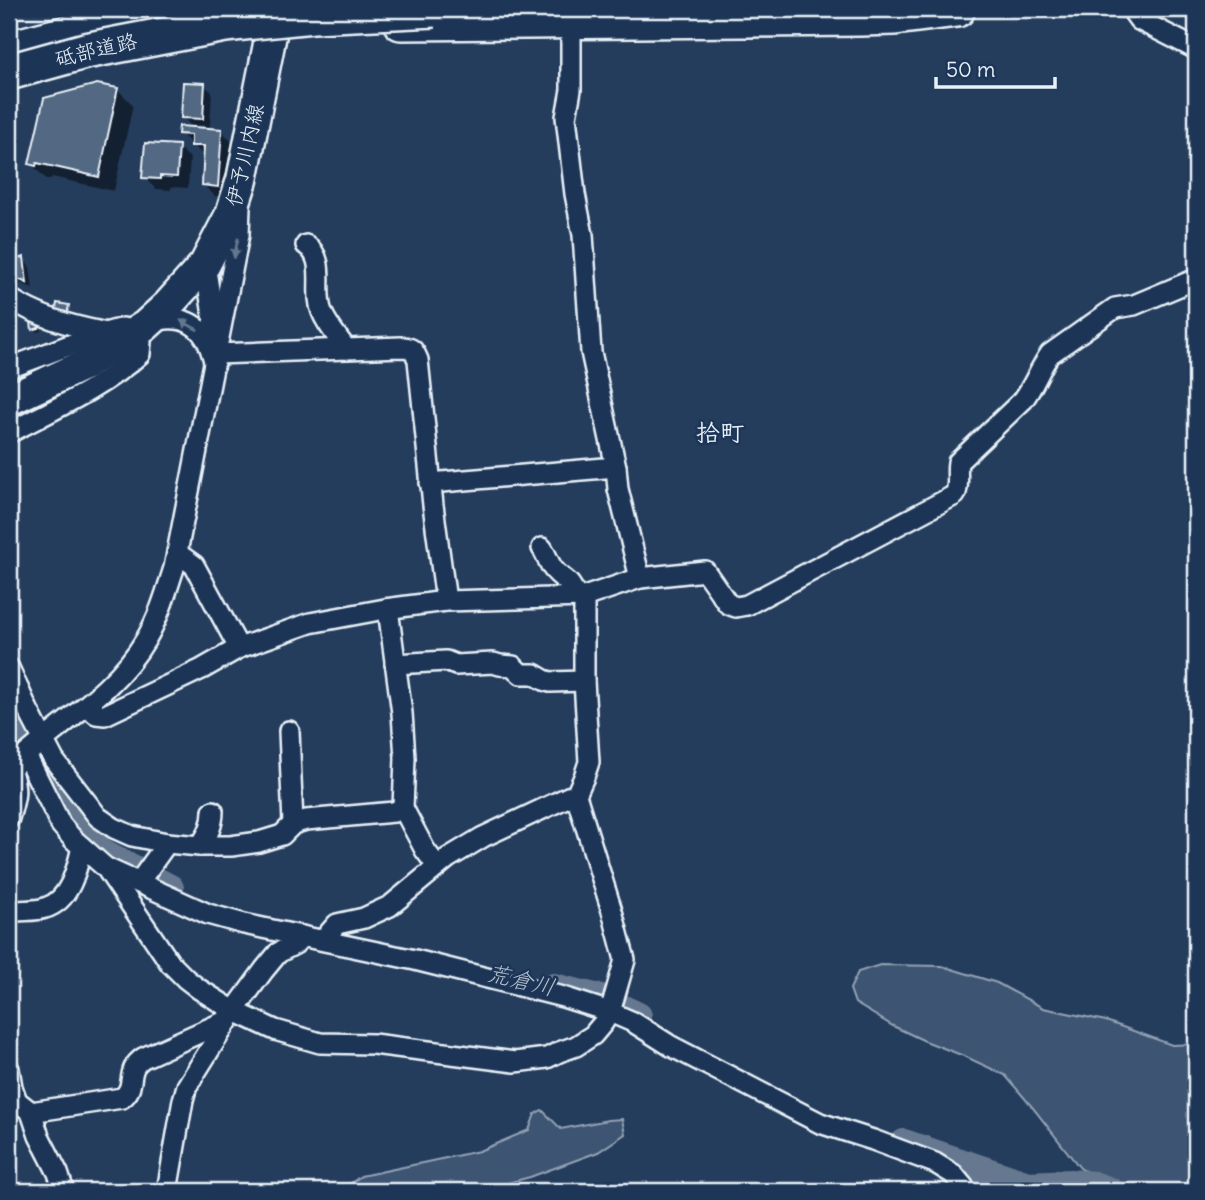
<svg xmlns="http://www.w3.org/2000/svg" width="1205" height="1200" font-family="Delius,'Klee One',sans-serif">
	<rect width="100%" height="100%" fill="#253d5d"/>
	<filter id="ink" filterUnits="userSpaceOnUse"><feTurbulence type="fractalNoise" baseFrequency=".0143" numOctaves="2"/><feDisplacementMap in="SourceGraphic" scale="14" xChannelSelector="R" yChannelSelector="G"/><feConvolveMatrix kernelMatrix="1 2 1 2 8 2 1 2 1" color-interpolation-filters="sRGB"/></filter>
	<g filter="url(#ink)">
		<!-- green -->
		<g fill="#3e5472" stroke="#93a2b5" stroke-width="2">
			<path d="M880,965L942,966L997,983L1043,1008L1106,1021L1172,1045L1196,1044V1191H1120L1080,1168L1033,1108L1005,1075L964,1056L925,1041L893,1026L855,1003L850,989L858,972Z"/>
			<path d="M542,1110L561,1129L608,1120L622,1119L625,1134L598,1152L530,1177L477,1191H340L361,1176L479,1151L529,1130L535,1114Z"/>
		</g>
		<!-- shadow -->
		<g fill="#0007">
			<path d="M204,85L212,92L210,126L190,125L183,117Z"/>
			<path d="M117,89L133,105L114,191L52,177L51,180L46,179L31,164Z"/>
			<path d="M221,130L232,142L229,197L215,196L203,185L204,156L180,133Z"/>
			<path d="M178,147L190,158L188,188L171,187V190L156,189L144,178Z"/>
			<path d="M23,259L30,267L33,289L21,283L17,290L9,285V264L11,261Z"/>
			<path d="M38,323L41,326V331L37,332L33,329Z"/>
		</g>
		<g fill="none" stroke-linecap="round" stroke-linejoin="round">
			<!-- river -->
			<g stroke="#657890" stroke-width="28">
				<path d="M24,721L53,793L78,835L106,854L170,888"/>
				<path d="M554,987L600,998L638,1016"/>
				<path d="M904,1143L1028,1185L1070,1183L1093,1185L1110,1191"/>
			</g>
		</g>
		<!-- building -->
		<g fill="#536782" stroke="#e8f1f8" stroke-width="2">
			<path d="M183,82L205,83L203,119L181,118Z"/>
			<path d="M97,84L118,88L99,177L37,163L36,166L29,164L44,98Z"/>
			<path d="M179,126L222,129L218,187L202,185L204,146H191V135L178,134Z"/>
			<path d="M145,143L179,145L177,177L160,176V179L142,178Z"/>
			<path d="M24,257L27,283L14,277L9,284V261Z"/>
			<path d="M57,303L69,305L67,315L55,314Z"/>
			<path d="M38,321L39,328L32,330L31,322Z"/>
		</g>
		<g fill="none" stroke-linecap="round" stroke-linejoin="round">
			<defs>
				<g id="street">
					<path d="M1131,9L1139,20L1196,49"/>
					<path d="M571,20V90L566,117L575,194L583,235L591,352L616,467L618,489L640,578"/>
					<path d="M306,245C328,260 313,290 322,312C327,325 338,337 346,349"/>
					<path d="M205,264L215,328"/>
					<path d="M9,298C38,317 68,325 102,332"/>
					<path d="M149,324C170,314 194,318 206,339C210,346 212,354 214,361"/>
					<path d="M216,354L401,347C412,347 414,350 418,360L433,505L446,601"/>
					<path d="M9,368L91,337L123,328L136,332L141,342L140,354C102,388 54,409 9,433"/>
					<path d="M430,483L616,467"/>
					<path d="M542,548C547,555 548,563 554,570C563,581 572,580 575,597"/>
					<path d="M177,553L194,565L239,648"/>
					<path d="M388,609L402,713L405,758L403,808L425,850L437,866"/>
					<path d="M395,664L446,661L456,665L493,663L500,665L513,666L521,674H534L544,680L550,682L584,681"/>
					<path d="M9,668L28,710L54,760L98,817L114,828L132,836L167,843L200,846H231L259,842L282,835L293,824L306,820L394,812L403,808"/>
					<path d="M87,705L96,714L105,715L202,669L239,648L310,623L385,609L446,601L584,597L640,578L705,571L728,604L736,607L747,605L955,495C960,485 956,473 958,462L1023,400C1034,386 1039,369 1050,354L1115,308L1134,305L1196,279"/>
					<path d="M289,731L293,824"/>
					<path d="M26,755L61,825L73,839L106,868L170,963L186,979L199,989L234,1011L275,1030L320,1043L373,1044L515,1062L547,1058L559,1052L576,1046L593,1035L603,1023L610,1012L625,960L612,911L576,795L584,777L589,762L584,681V597"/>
					<path d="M9,770C53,727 114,694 146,639C159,617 166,593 174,568L239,235L240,206"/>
					<path d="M9,818C15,798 18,789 10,769"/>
					<path d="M200,846C208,835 213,825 213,811"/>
					<path d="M106,868L208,914L244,924L415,960L563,997L610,1012L633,1022L671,1046L820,1123L873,1140L935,1163L953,1174L967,1191"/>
					<path d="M139,882L167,843"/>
					<path d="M16,911C26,910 36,911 45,908C70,901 77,869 82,847"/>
					<path d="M323,940L337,924L364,918L390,906L448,858L483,837L568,797L576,795"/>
					<path d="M9,1069L12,1087L17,1101L31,1112L39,1136L58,1173L64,1191"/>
					<path d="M31,1112L122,1098C138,1086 124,1071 143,1058L228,1020"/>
					<path d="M167,1191L183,1100L187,1086L234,1011L264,970L278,953L295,944L302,936"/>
				</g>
				<path id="primary" d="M9,400L84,365L145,326L168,305L205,264L231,214L242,180L276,9"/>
				<g id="highway">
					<path d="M401,22L861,18L895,17L957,9"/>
					<path d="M9,49L124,19L188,9"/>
				</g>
			</defs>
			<!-- street casing -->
			<use href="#street" stroke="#e8f1f8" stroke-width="24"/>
			<!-- primary casing -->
			<use href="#primary" stroke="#e8f1f8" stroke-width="35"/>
			<!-- highway casing -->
			<use href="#highway" stroke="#e8f1f8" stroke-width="40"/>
			<!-- street -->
			<use href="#street" stroke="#1d3557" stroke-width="19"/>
			<!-- primary -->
			<use href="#primary" stroke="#1d3557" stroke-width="30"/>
			<!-- highway -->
			<use href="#highway" stroke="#1d3557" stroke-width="35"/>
			<defs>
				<path id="highway-bridge" d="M9,72L85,51L225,24L313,15L435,9"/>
			</defs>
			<!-- highway-bridge casing -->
			<use href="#highway-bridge" stroke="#e8f1f8" stroke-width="40" stroke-linecap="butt"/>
			<!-- highway-bridge -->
			<use href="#highway-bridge" stroke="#1d3557" stroke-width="35"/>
		</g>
		<!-- one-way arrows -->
		<defs><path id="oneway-solid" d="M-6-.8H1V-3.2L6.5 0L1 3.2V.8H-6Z" transform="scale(1.75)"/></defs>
		<g fill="#64778f">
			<use href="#oneway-solid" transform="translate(236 248) rotate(102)"/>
			<use href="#oneway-solid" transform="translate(189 325) rotate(-151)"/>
		</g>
	</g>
	<g text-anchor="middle" stroke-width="5" stroke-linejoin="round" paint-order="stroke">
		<!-- street labels -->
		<g font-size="21" fill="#e8f1f8" stroke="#1d3557">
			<text transform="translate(96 50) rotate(-13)" y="7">砥部道路</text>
			<text transform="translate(245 155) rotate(-77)" y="7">伊予川内線</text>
		</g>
		<!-- water labels -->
		<g font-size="23" font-style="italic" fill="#b4c1ce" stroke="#1d3557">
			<text transform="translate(521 980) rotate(13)" y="8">荒倉川</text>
		</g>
		<!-- quarter labels -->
		<g font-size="24" font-weight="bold" fill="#e8f1f8" stroke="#1d3557">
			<text x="720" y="441">拾町</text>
		</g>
	</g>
	<!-- margin -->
	<rect width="1205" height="1200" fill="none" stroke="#1d3557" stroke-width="35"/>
	<rect x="18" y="18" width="1170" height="1165" fill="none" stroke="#e8f1f8" stroke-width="2.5" filter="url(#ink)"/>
	<!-- scale -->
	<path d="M936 77v10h119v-10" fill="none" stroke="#e8f1f8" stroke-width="3.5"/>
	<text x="946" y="77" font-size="21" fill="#e8f1f8" stroke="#1d3557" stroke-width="5" paint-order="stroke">50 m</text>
</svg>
